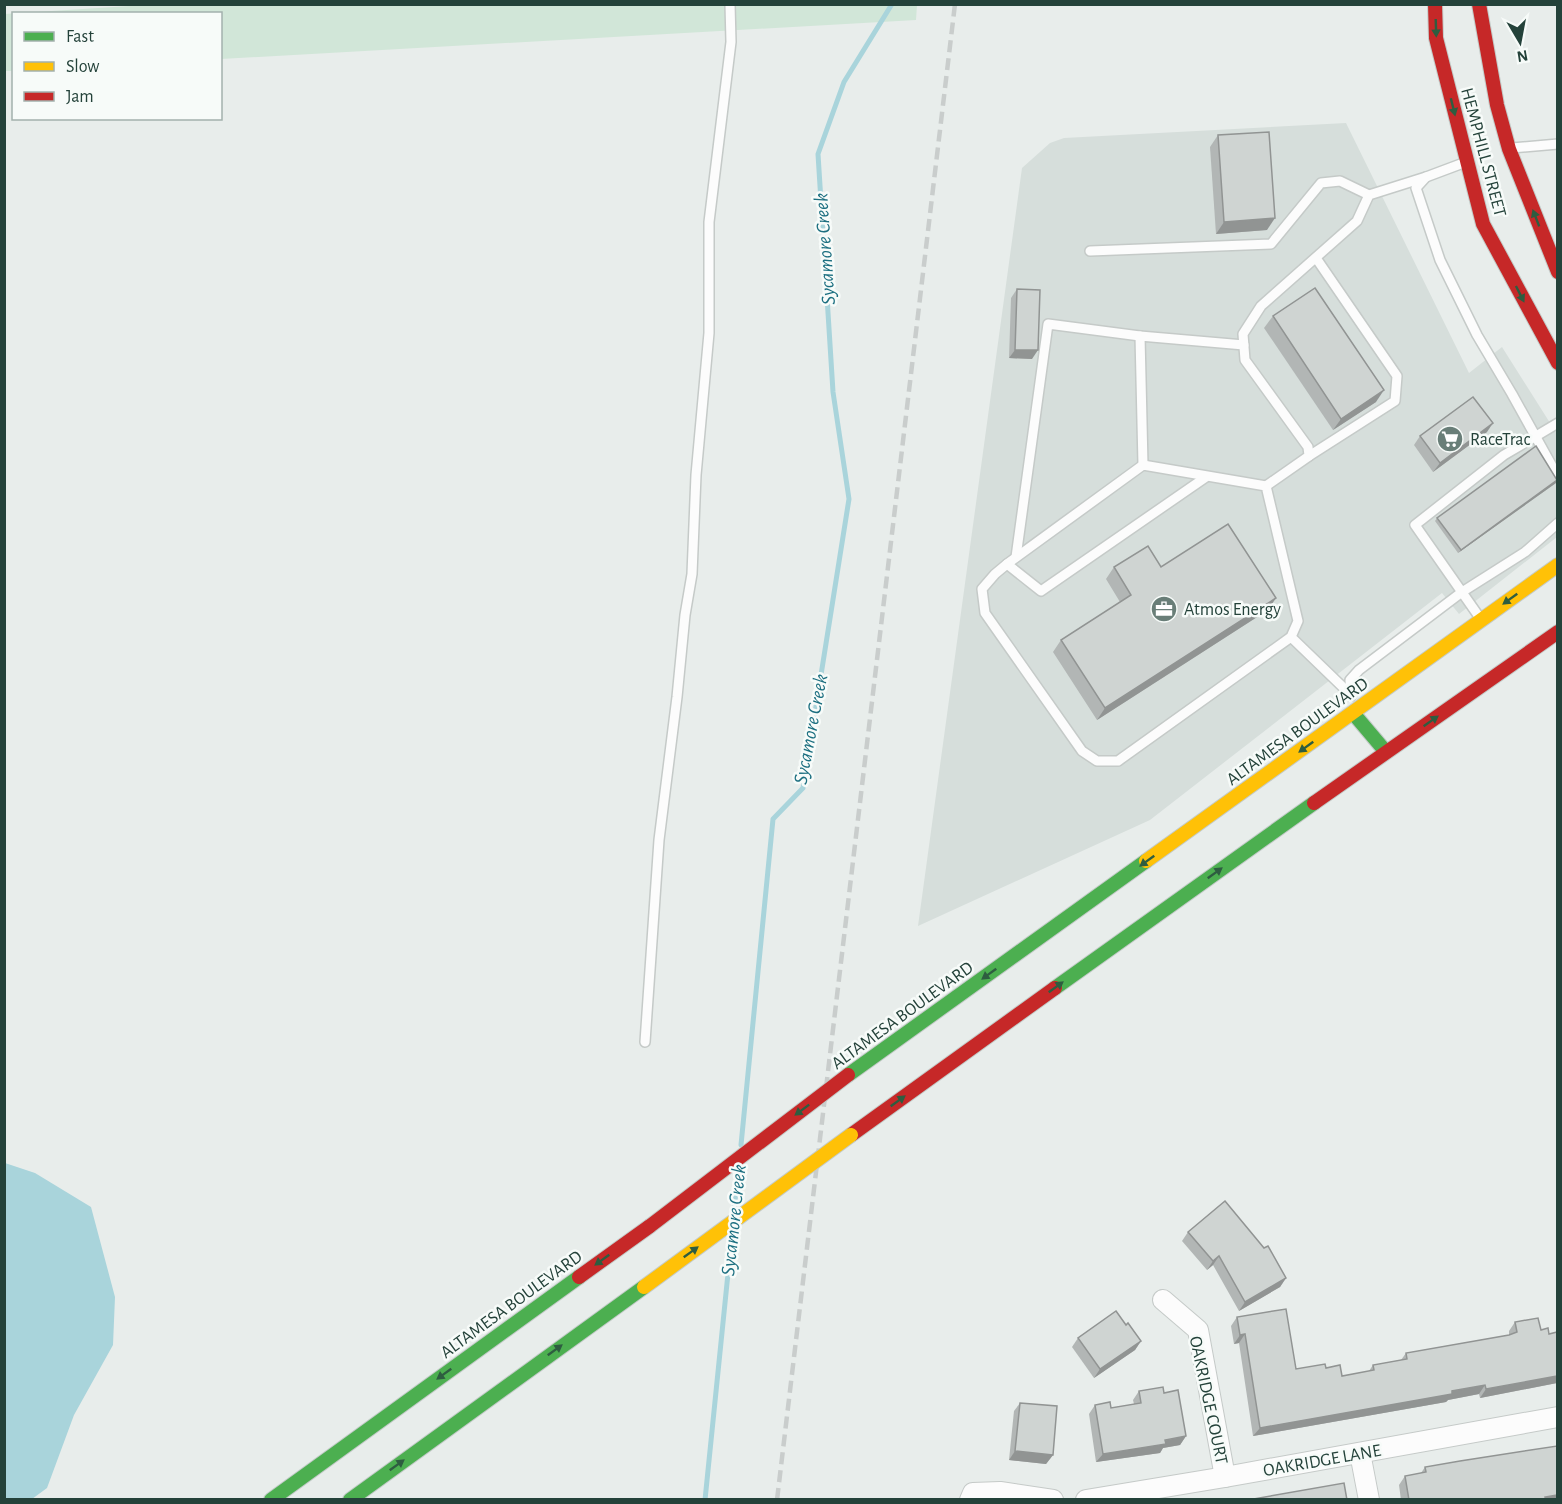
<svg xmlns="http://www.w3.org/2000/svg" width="1562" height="1504" font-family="'Alegreya Sans',sans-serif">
	<rect width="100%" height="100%" fill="#e8edeb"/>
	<!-- built -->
	<path fill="#d6dedb" d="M1346,123L1469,373L1502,347L1557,434V537L1459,614L1442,593L1150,820L918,926L1022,168L1050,143L1064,138Z"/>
	<!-- green -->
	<path fill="#d1e6d8" d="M160,4L917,5L916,20L221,59L220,14H14L13,71H5V14Z"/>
	<!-- water -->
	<path fill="#a9d4db" d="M5,1163L35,1173L91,1207L115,1297L113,1345L74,1415L47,1488L32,1499H5Z"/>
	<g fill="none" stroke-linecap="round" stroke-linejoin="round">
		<!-- stream -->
		<g stroke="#a9d4db" stroke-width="5">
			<path d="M741,1145L773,819L803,788L849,499L833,392L818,154L844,82L892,4"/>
			<path d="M734,1210L738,1172"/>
			<path d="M705,1500L732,1234"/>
		</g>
		<defs>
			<g id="lane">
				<path d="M1512,148L1558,144"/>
				<path d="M1466,162L1426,177L1416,188L1440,260L1477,335L1512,394L1558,477"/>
				<path d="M1090,251L1271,244L1321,183L1340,181L1369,195"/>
				<path d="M1309,456L1395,401L1397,376L1316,258"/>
				<path d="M1143,465L1140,336L1244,345"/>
				<path d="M1266,486L1309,456L1308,447L1245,360L1243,334L1261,306L1357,221L1369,195L1426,177"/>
				<path d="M1016,557L1048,324L1140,336"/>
				<path d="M1007,564L1041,591L1206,477"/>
				<path d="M1480,618L1415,525L1504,455L1558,423"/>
				<path d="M1291,637L1298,621L1266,486L1143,465L1007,564L995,574L982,589L985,613L1082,751L1097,761H1118L1291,637L1350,694"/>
				<path d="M1351,696L1350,680L1359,670L1462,592L1525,552L1558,523"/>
				<path d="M645,1042L659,840L677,697L685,615L692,574L696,475L709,333V222L731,42L730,4"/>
			</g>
			<g id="street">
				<path d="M1163,1300L1198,1330L1225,1477"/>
				<path d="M1360,1453L1369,1500"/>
				<path d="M970,1500L973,1493L1000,1492L1053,1500"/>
				<path d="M1086,1500L1225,1477L1558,1417"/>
			</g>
			<g id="fast">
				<path d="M1353,713L1386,752"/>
				<path d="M1055,988L1314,803"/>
				<path d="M848,1075L1146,861"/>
				<path d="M271,1500L579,1277"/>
				<path d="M350,1500L644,1287"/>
			</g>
			<path id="slow" d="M1146,861L1558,565"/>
			<g id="jam">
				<path d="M1435,4L1436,38L1483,224L1558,363"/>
				<path d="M1479,4L1497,105L1509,149L1558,272"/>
				<path d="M1314,803L1558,632"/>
				<path d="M851,1135L1055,988"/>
				<path d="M579,1277L650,1226"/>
			</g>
		</defs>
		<!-- lane casing -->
		<use href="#lane" stroke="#c5cac8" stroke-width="12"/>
		<!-- street casing -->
		<use href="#street" stroke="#c5cac8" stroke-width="22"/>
		<!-- fast casing -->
		<use href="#fast" stroke="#c3cbc8" stroke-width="16"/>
		<!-- slow casing -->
		<use href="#slow" stroke="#c3cbc8" stroke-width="16"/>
		<!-- jam casing -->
		<use href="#jam" stroke="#c3cbc8" stroke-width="16"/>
		<!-- lane -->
		<use href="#lane" stroke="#fcfcfc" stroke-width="9"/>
		<!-- street -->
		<use href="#street" stroke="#fcfcfc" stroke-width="20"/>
		<!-- fast -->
		<use href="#fast" stroke="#4caf50" stroke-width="14"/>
		<!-- slow -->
		<use href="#slow" stroke="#ffc107" stroke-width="14"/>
		<!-- jam -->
		<use href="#jam" stroke="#c62828" stroke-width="14"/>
		<!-- rail -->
		<path stroke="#c9cdcc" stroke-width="4.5" stroke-dasharray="12 6" stroke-linecap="butt" d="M777,1500L955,4"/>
		<defs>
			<path id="slow-bridge" d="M644,1287L851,1135"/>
			<path id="jam-bridge" d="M650,1226L848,1075"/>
		</defs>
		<!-- slow-bridge casing -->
		<use href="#slow-bridge" stroke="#c3cbc8" stroke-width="16" stroke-linecap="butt"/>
		<!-- jam-bridge casing -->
		<use href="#jam-bridge" stroke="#c3cbc8" stroke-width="16" stroke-linecap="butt"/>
		<!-- slow-bridge -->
		<use href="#slow-bridge" stroke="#ffc107" stroke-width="14"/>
		<!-- jam-bridge -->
		<use href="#jam-bridge" stroke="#c62828" stroke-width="14"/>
	</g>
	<!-- wall -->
	<g fill="#b2b6b5">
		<path d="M1218,135L1267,230L1216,234L1210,147Z"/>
		<path d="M1017,289L1032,359L1009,358L1011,298Z"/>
		<path d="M1273,316L1376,402L1333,430L1264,328Z"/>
		<path d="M1487,432L1433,472L1414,445L1420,436Z"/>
		<path d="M1556,483L1458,553L1435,521L1437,518Z"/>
		<path d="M1114,567H1161L1268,610L1097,720L1053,652L1061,640L1120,602L1106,579Z"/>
		<path d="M1188,1232L1286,1278L1280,1287L1239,1311L1213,1265L1207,1270L1182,1241Z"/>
		<path d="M1237,1317L1296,1369L1326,1368L1342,1376L1369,1371L1373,1365L1401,1360L1406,1353L1509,1335V1331L1515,1322L1541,1330L1549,1334L1557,1332V1383L1480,1398L1479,1394L1448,1400L1446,1402L1253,1436L1239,1343L1234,1344L1231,1326Z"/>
		<path d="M1126,1325L1141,1341L1135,1350L1094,1378L1072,1347L1078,1338Z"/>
		<path d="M1139,1391L1164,1393L1186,1436L1180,1445L1163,1448L1160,1453L1096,1462L1089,1414L1095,1405L1111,1408L1134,1404L1133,1400Z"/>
		<path d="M1020,1403L1053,1455L1046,1464L1009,1460L1014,1411Z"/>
		<path d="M1425,1467L1557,1500H1401L1399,1485L1405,1476L1421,1473Z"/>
	</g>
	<!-- shaded-wall -->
	<g fill="#919493">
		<path d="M1275,218L1267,230L1216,234L1224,222Z"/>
		<path d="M1015,350H1038L1032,359L1009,358Z"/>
		<path d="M1384,390L1376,402L1333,430L1341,419Z"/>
		<path d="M1493,423L1487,432L1433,472L1440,463Z"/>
		<path d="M1557,480L1556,483L1458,553L1461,550Z"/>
		<path d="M1276,598L1268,610L1097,720L1105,708Z"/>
		<path d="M1219,1256L1213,1265L1207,1270L1213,1261Z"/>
		<path d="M1286,1278L1280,1287L1239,1311L1245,1302Z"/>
		<path d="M1245,1334L1239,1343L1234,1344L1240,1335Z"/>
		<path d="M1141,1341L1135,1350L1094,1378L1100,1369Z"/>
		<path d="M1557,1376V1383L1480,1398L1486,1389Z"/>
		<path d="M1485,1385L1479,1394L1448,1400L1446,1402L1253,1436L1260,1428Z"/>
		<path d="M1186,1436L1180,1445L1163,1448L1160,1453L1096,1462L1103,1454Z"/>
		<path d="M1015,1451L1053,1455L1046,1464L1009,1460Z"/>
		<path d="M1557,1495V1500H1543L1545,1497Z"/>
	</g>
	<!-- building -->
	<g fill="#cfd4d2" stroke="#919493" stroke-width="1.5">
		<path d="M1269,132L1275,218L1224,222L1218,135Z"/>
		<path d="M1315,288L1384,390L1341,419L1273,316Z"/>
		<path d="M1017,289L1040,290L1038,350H1015Z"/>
		<path d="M1473,397L1493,423L1440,463L1420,436Z"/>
		<path d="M1536,446L1557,480L1461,550L1437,518Z"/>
		<path d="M1228,524L1276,598L1105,708L1061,640L1131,595L1114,567L1148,546L1161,567Z"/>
		<path d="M1225,1201L1264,1248L1268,1246L1286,1278L1245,1302L1219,1256L1213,1261L1188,1232Z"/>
		<path d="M1286,1309L1296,1369L1325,1364L1326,1368L1340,1365L1342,1376L1374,1370L1373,1365L1407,1359L1406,1353L1509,1335L1517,1332L1515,1322L1538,1318L1541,1330L1548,1328L1549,1334L1557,1332V1376L1486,1389L1485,1385L1452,1391V1394L1260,1428L1245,1334L1240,1335L1237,1317Z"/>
		<path d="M1116,1311L1126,1325L1128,1323L1141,1341L1100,1369L1078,1338Z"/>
		<path d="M1163,1387L1164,1393L1178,1390L1186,1436L1165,1440L1166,1444L1103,1454L1095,1405L1110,1402L1111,1408L1141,1403L1139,1391Z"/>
		<path d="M1020,1403L1057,1406L1053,1455L1015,1451Z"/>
		<path d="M1557,1446V1495L1545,1497L1546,1500H1409L1405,1476L1426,1472L1425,1467L1460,1461Z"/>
		<path d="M1344,1483L1347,1500H1248Z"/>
	</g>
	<!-- one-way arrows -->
	<defs><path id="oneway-solid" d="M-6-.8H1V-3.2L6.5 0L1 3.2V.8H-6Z" transform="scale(1.5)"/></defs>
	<g fill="#2e5d40">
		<use href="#oneway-solid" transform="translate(1436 28) rotate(88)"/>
		<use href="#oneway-solid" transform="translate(1453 107) rotate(76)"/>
		<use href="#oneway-solid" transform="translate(1536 218) rotate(-111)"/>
		<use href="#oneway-solid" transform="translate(1520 294) rotate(63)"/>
		<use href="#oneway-solid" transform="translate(1510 599) rotate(144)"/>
		<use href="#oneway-solid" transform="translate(1431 721) rotate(-35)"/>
		<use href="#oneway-solid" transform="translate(1306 747) rotate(144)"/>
		<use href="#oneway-solid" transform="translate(1147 861) rotate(144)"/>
		<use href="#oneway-solid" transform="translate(1215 873) rotate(-36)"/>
		<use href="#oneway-solid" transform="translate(989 974) rotate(144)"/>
		<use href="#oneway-solid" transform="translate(1056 987) rotate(-36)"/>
		<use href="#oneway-solid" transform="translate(898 1101) rotate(-36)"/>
		<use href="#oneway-solid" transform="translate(802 1110) rotate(143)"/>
		<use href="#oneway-solid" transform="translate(691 1252) rotate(-36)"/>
		<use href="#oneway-solid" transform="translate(602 1260) rotate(144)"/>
		<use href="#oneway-solid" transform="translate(555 1350) rotate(-36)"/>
		<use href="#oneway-solid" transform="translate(444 1374) rotate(144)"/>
		<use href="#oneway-solid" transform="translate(397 1465) rotate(-36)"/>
	</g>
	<!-- icons -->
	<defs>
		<symbol id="supermarket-disc" viewBox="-11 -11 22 22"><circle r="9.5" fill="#697e78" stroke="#f7fbf9"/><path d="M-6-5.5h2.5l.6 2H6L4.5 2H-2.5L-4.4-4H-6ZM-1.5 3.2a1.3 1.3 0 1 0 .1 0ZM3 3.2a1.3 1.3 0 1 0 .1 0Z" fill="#fff"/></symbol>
		<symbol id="office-disc" viewBox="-11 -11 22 22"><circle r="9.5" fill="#697e78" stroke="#f7fbf9"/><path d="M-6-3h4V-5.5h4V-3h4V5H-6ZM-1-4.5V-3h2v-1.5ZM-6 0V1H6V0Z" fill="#fff"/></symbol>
	</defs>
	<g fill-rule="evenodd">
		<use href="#supermarket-disc" x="1435" y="424" width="30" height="30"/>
		<use href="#office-disc" x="1149" y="594" width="30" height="30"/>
	</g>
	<g text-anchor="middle" stroke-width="5" stroke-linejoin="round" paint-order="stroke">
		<!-- street labels -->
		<g font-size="18" fill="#24423a" stroke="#f7fbf9">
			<text transform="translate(1484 152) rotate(75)" y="6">HEMPHILL STREET</text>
			<text transform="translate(1297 731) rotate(-36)" y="6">ALTAMESA BOULEVARD</text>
			<text transform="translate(902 1015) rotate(-36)" y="6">ALTAMESA BOULEVARD</text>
			<text transform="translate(511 1304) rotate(-36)" y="6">ALTAMESA BOULEVARD</text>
			<text transform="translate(1209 1400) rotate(78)" y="6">OAKRIDGE COURT</text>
			<text transform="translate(1322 1460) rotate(-10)" y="6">OAKRIDGE LANE</text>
		</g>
		<!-- poi labels -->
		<g font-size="18" fill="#24423a" stroke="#f7fbf9" text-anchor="start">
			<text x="1470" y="445">RaceTrac</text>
			<text x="1184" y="615">Atmos Energy</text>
		</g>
		<!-- water labels -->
		<g font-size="20" font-style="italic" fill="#1c6f80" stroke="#f7fbf9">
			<text transform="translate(824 249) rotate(-94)" y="7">Sycamore Creek</text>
			<text transform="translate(810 729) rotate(-79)" y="7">Sycamore Creek</text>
			<text transform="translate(733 1220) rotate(-84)" y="7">Sycamore Creek</text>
		</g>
	</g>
	<!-- border -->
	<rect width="1562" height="1504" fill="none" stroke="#24423a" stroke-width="12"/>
	<!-- legend -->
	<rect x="12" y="12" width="210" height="108" fill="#f7fbf9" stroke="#a3b1ad" stroke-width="1.5"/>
	<rect x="24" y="32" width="30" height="9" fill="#4caf50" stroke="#a3b1ad" stroke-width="1.5"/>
	<text x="66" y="42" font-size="18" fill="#24423a">Fast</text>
	<rect x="24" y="62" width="30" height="9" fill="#ffc107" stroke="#a3b1ad" stroke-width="1.5"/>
	<text x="66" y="72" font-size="18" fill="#24423a">Slow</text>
	<rect x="24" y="92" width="30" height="9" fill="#c62828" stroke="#a3b1ad" stroke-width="1.5"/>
	<text x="66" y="102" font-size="18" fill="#24423a">Jam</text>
	<!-- north arrow -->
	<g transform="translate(1520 42) rotate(170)" stroke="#f7fbf9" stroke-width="4.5" paint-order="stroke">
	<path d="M0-4.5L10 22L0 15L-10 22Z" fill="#24423a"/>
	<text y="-9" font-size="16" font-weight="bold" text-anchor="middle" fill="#24423a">N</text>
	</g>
</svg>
